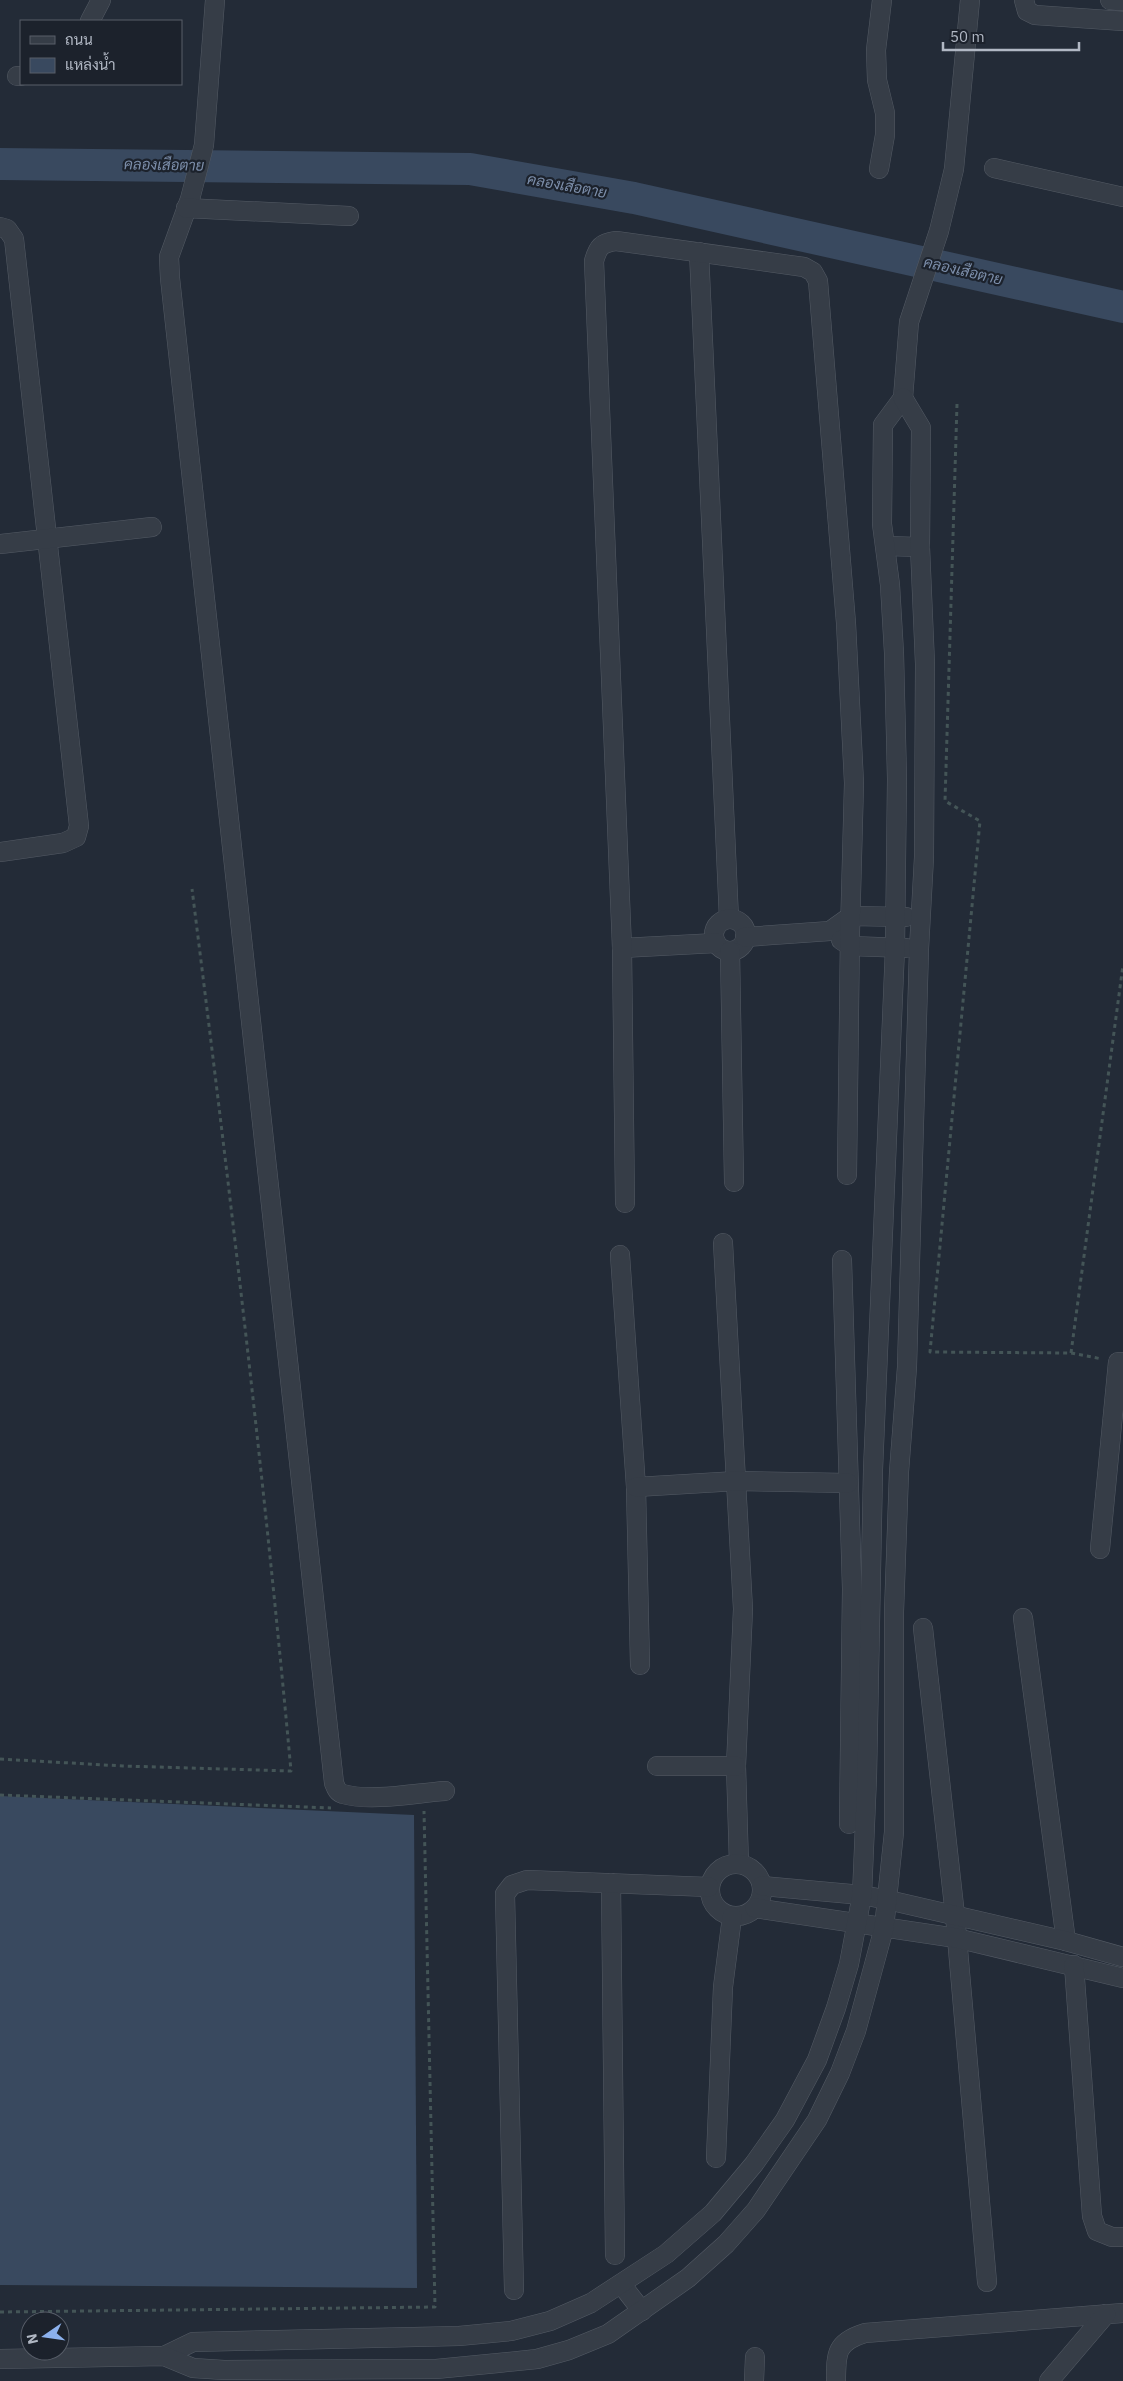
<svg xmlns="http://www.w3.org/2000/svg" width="1123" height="2381" font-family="'IBM Plex Sans',Sarabun,sans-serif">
	<rect width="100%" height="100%" fill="#232b37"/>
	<!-- water -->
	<path fill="#39495f" d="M0,1796L414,1815L417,2288L0,2285Z"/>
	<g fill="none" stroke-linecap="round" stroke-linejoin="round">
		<!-- river -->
		<path stroke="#39495f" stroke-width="32" d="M0,164L470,169L634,198L1123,307"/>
		<defs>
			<g id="minor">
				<path d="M215,0L204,145L190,199L169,257L170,278L334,1783C336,1788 337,1792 343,1794C371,1802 416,1793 445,1791"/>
				<path d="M1024,0L1027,11L1035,15L1123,21"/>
				<path d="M1110,0L1123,1"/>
				<path d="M90,21L101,0"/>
				<path d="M17,76H21"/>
				<path d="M994,168L1123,197"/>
				<path d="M879,169L885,135V113L877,80L876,50L882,0"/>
				<path d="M186,208L349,216"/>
				<path d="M0,227L7,229L14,239L79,826L76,837L63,843L0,852"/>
				<path d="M699,252L729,919"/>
				<path d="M0,544L152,527"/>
				<path d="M886,546L920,547"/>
				<circle cx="730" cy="935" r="16"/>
				<path d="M745,937L830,931L851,916L906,917"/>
				<path d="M841,940L850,946L906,948"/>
				<path d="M622,948L716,943"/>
				<path d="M730,951L734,1182"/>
				<path d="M625,1203L622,948L594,261C598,247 601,243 616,241L804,267L813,272L818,281L846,623L854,783L850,932L847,1175"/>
				<path d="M723,1243L743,1609L736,1766L739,1864"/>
				<path d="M620,1255L636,1487L640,1665"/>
				<path d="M842,1260L852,1589L849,1824"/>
				<path d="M636,1487L737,1481L848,1483"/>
				<path d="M1100,1549L1118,1362H1123"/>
				<path d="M1023,1618L1066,1941"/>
				<path d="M923,1628L955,1915L987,2282"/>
				<path d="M657,1766H736"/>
				<circle cx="736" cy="1890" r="26"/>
				<path d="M611,1883L615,2255"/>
				<path d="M762,1886L862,1895L888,1900L1066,1941L1123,1957"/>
				<path d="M755,1908L956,1938L1123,1978"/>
				<path d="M1074,1965L1092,2216L1097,2231L1112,2237H1123"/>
				<path d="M716,2158L723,1987L732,1917"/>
				<path d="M621,2284L642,2311"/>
				<path d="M514,2290L505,1894L512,1885L527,1880L709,1887"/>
				<path d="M164,2356L193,2342L459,2336L511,2331L550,2321L591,2303L666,2254L713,2213L754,2164L785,2120L817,2060L836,2008L849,1964L862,1895L867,1777L873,1470L895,948L897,779L894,653L890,585L882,524L883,425L903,398L909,322L939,231L954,169L970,0"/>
				<path d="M0,2359L164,2356L193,2368L224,2370L436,2369L498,2363L537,2359L569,2350L608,2334L688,2278L726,2244L756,2210L817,2120L840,2073L856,2031L884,1928L894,1832V1612L899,1472L907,1367L919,949L924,857L925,664L920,547L921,428L903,398"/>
				<path d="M754,2381L755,2357"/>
				<path d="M836,2381C836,2353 836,2342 865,2333L1123,2313"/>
				<path d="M1049,2381L1106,2314"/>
			</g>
		</defs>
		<!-- minor casing -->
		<use href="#minor" stroke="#545b65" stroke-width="20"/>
		<!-- path -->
		<g stroke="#445557" stroke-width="3" stroke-dasharray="4 4" stroke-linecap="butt">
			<path d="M957,404L945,801L980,821L930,1352L1071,1353L1102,1359"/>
			<path d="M1071,1353L1123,965"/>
			<path d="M0,1759L123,1766L291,1771C264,1476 229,1183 192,889"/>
			<path d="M0,1795L331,1808"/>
			<path d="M0,2312L435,2307L424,1811"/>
		</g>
		<!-- minor -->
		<use href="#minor" stroke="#363d47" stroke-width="19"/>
	</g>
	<g text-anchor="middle" stroke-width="4.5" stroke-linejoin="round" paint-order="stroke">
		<!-- water labels -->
		<g font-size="15" font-style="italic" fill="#7c8eaa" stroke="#1c222c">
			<text transform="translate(164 165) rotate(1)" y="5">คลองเสือตาย</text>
			<text transform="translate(567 186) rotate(10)" y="5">คลองเสือตาย</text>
			<text transform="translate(963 271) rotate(13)" y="5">คลองเสือตาย</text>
		</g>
	</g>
	<!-- legend -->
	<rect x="20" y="20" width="162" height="65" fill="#1c222c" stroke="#585e69"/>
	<rect x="30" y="36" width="25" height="8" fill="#363d47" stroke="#585e69"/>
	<text x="65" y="45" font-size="15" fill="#b1b8c4">ถนน</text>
	<rect x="30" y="58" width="25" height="15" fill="#39495f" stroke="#585e69"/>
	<text x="65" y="70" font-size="15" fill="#b1b8c4">แหล่งน้ำ</text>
	<!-- north arrow -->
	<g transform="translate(45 2336) rotate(257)"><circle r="24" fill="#1c222c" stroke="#585e69"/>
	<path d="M0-4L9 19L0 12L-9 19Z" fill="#8cb1ed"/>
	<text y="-8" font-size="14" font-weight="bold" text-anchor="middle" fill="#b1b8c4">N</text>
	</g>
	<!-- scale -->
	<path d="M943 42v8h136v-8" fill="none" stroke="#b1b8c4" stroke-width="2.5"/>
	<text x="950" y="42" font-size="15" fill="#b1b8c4" stroke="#1c222c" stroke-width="4" paint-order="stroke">50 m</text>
</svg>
